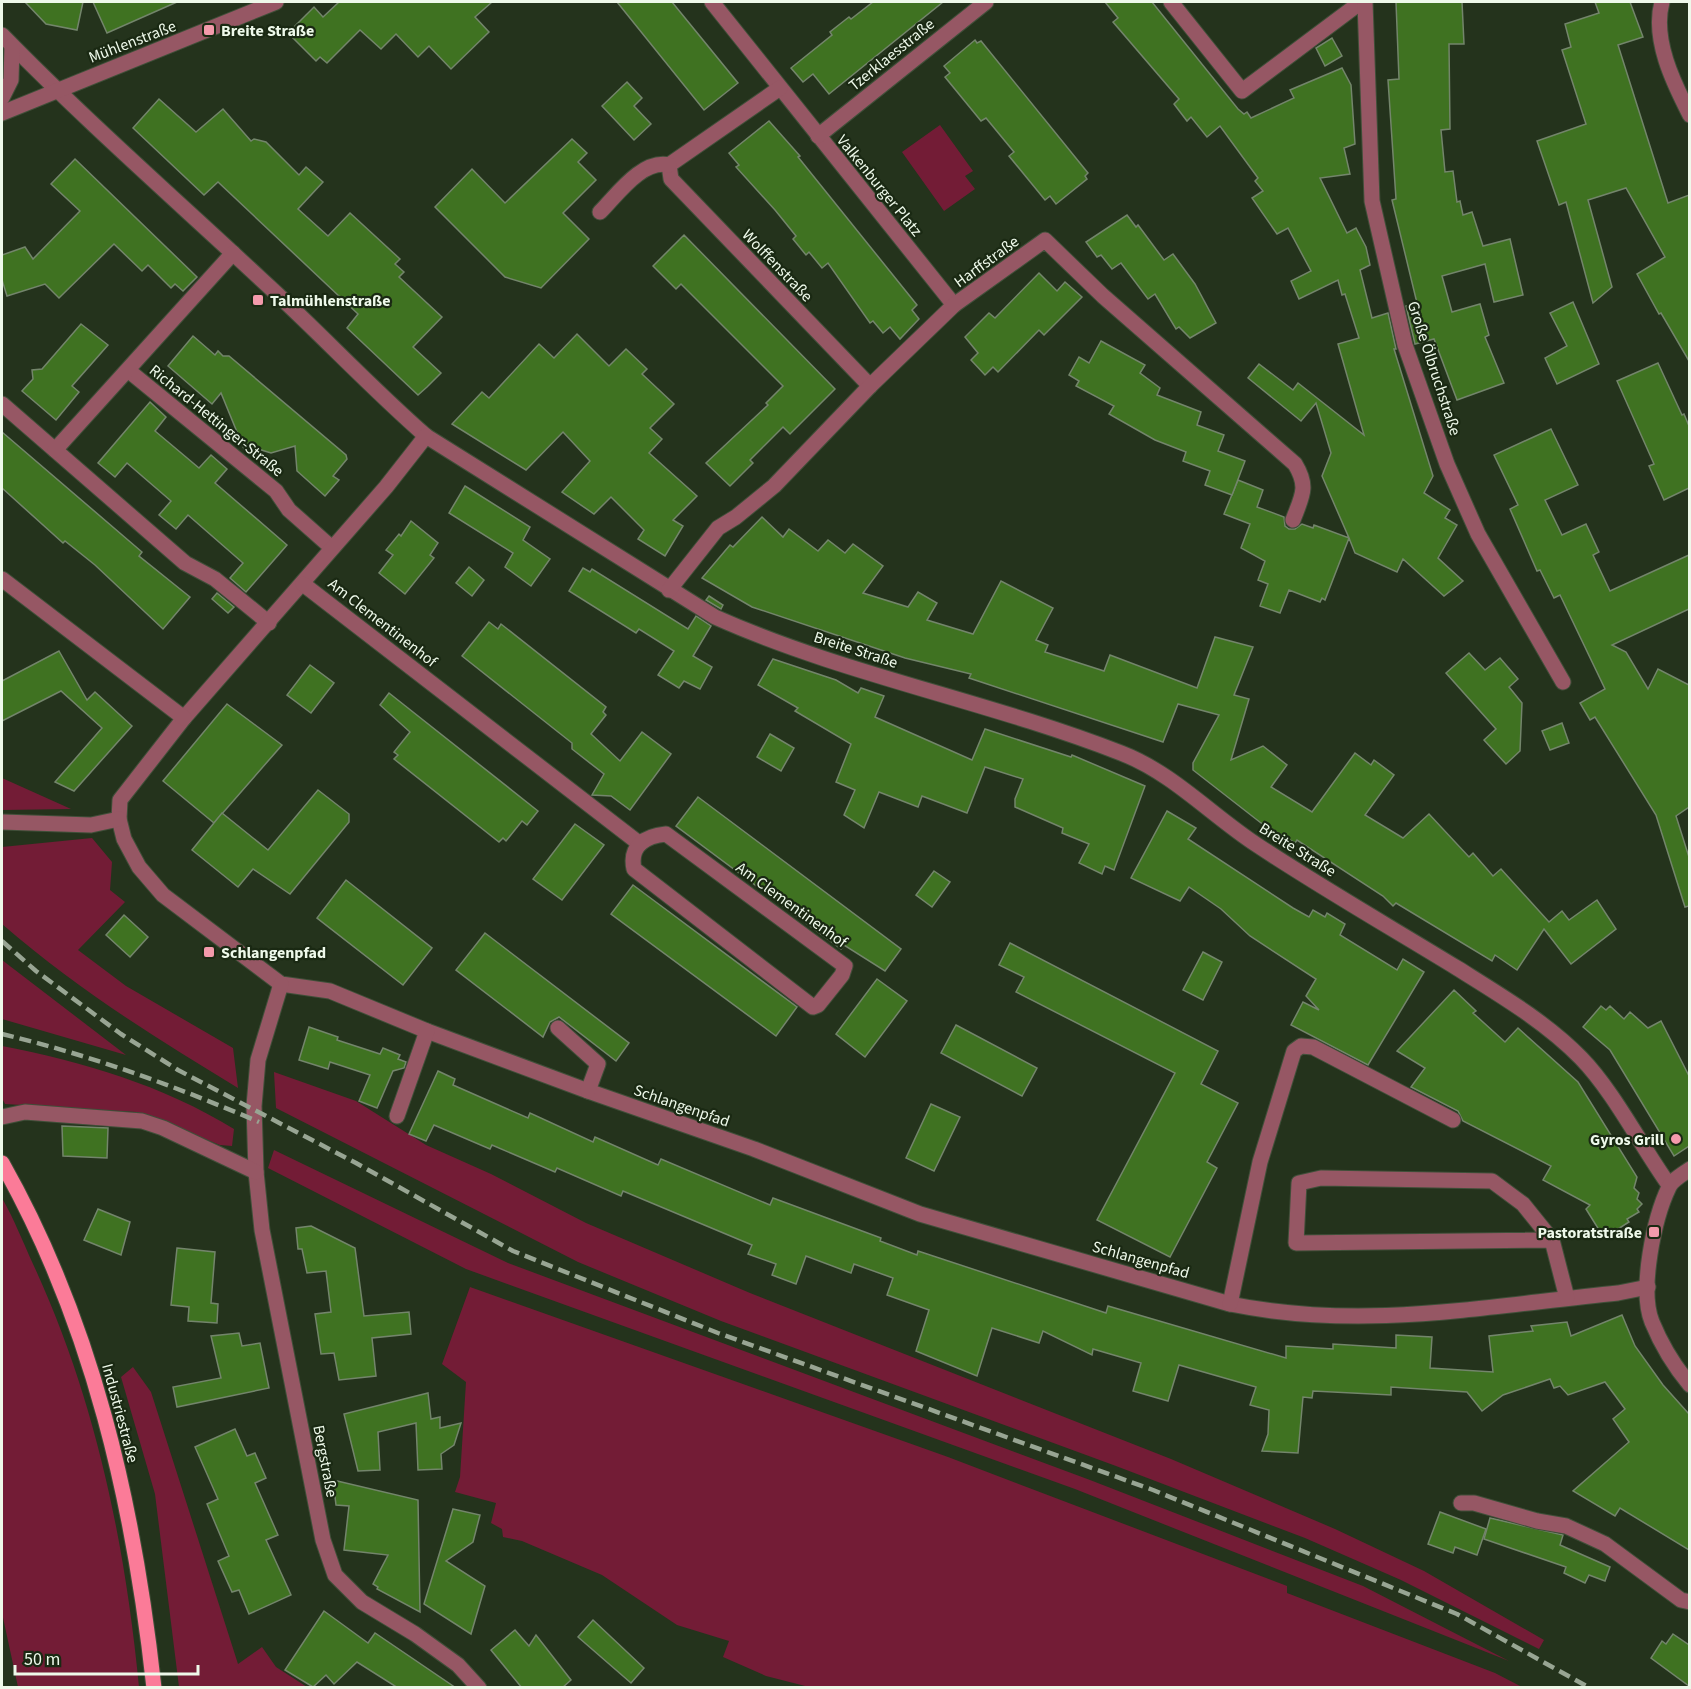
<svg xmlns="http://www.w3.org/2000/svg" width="1691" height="1689" font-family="'Source Sans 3',sans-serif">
	<rect width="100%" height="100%" fill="#24331c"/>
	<!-- green -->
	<g fill="#731c36">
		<path d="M940,125L973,171L965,176L975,189L944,211L902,152Z"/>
		<path d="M2,778L71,809L2,810Z"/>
		<path d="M92,838L112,862L110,890L125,902L78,950L126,986L233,1048L238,1088C154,1037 77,989 2,924V847Z"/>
		<path d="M2,960L126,1055L2,1019Z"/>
		<path d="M2,1046C84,1062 162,1085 234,1129L232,1146L220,1145L136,1112L5,1104L2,1098Z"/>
		<path d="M274,1072L356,1101L426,1145L491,1174L586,1223L750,1293L1171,1459L1335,1529L1424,1571L1544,1640L1539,1649L1401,1580L1305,1538L1116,1466L721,1321L578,1262L276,1108Z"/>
		<path d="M274,1150L508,1263L1090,1480L1363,1586L1509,1661L1075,1489L466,1269L268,1168Z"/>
		<path d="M2,1198C14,1219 23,1242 33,1264C95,1397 125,1542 139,1687H18L2,1613Z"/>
		<path d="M470,1287L948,1457L1287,1586V1593L1495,1673L1522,1687L813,1688L766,1676L723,1657L729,1641L677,1625L602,1575L522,1541L503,1537L502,1529L491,1523L496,1503L455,1492L460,1477L466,1382L442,1364Z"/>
		<path d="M133,1367L151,1392L238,1664L262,1647L276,1667L307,1687H179L155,1494L121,1377Z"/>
	</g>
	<!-- building -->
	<g fill="#3f7221" stroke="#73856b" stroke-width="1.5">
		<path d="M25,2H83L77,30L46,24Z"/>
		<path d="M93,2H177L107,33Z"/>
		<path d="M339,2H492L475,17L489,32L451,69L429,46L418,57L396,34L381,49L360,30L327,63L320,57L316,61L288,33L314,7L323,17Z"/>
		<path d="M617,2H672L738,83L704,110Z"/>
		<path d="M873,2H943L829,94L813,74L803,82L791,68L832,35L830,32L840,24L849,17L851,19Z"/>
		<path d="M1105,2H1152L1238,109L1244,114L1247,112L1251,118L1294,98L1290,90L1342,68L1351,85L1355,144L1344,148L1350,174L1320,178L1347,233L1356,228L1366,247L1370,265L1360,270L1372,318L1388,313L1396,349H1394L1433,476L1424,493L1450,510L1445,518L1457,525L1438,558L1463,581L1444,596L1403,559L1397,572L1355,553L1349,538L1325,600L1322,598L1320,602L1289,590L1280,613L1260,606L1268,584L1258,580L1265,561L1241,548L1250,524L1224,514L1238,480L1263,490L1257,507L1284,517L1285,526L1289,529H1295L1302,524L1313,528L1314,525L1349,538L1322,476L1331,453L1316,403L1301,421L1248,378L1259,364L1293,390L1298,383L1364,435L1338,344L1359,338L1345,294L1342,295L1338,280L1299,299L1291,281L1311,271L1288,228L1277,234L1252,198L1263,191L1255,181L1258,178L1220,126L1207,137L1191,117L1187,121L1174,104L1179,99L1113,22L1118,18Z"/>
		<path d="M1396,2H1462L1464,44H1449L1450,129L1441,130L1445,172L1453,171L1457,202L1460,201L1463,215L1472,212L1483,246L1510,239L1523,295L1494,302L1485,264L1442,276L1452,312L1480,304L1489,335L1485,337L1504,383L1457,400L1434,339L1415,344L1406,306L1417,303L1392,200L1396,199L1388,80L1399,79Z"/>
		<path d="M1595,2H1630L1643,37L1618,45L1668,203L1689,195V361L1661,313L1659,314L1637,274L1665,257L1626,188L1588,200L1612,287L1593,303L1566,202L1559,205L1537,141L1586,124L1562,50L1571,47L1565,24L1599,13Z"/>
		<path d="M1332,38L1342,56L1325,66L1316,48Z"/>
		<path d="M975,40L977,43L981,41L1088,173L1085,176L1087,179L1056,204L1050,196L1045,200L1009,156L1014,152L986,118L981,121L945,77L950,73L944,66Z"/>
		<path d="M627,82L642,98L634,106L651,124L634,140L602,106Z"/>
		<path d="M159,99L196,132L223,109L251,141L254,139L266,142L299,175L306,167L323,182L298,209L328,236L350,213L400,259L395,264L404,272L399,277L442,317L413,347L441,373L427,387L418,395L347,328L358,314L218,182L204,195L133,128Z"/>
		<path d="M769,121L800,156L798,157L917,305L912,310L919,319L900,339L890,327L883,333L873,321L870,323L828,263L822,268L809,252L806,255L793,239L796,236L775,210L736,167L739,165L729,153Z"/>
		<path d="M572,139L587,153L578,162L596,180L563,213L589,239L541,288L505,277L435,207L472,169L505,203Z"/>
		<path d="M75,159L197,277L183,291L175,284L171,288L148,265L142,271L114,244L59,298L45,284L7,296L2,280V255L25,247L33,259L80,211L51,184Z"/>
		<path d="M1127,215L1136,227L1138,225L1164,260L1173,254L1195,284L1216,323L1190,338L1179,327L1176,329L1155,294L1148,299L1121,263L1112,269L1101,255L1097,257L1086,242Z"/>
		<path d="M684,235L835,389L790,434L783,427L750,460L753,463L730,486L706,463L768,405L766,403L783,386L681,284L676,289L653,266Z"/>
		<path d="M1039,273L1057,291L1065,282L1082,297L1044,335L1039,330L998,372L993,367L985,375L971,360L978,353L965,337L989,313L995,318Z"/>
		<path d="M1573,302L1599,364L1557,384L1545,358L1567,346L1550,313Z"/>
		<path d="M81,324L108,345L72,386L79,392L56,420L22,391L33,379L32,370L42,369Z"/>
		<path d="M577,334L609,366L626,349L647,369L642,374L674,404L650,428L662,439L649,453L697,496L673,520L683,526L665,556L638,539L644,530L611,497L594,514L562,492L590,461L563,432L526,470L452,424L482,392L489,398L539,344L554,358Z"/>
		<path d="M193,336L215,355L218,351L223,356H229L346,455L347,459L333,476L339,480L325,496L297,471L295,446L271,453L258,449L250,442L244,449L221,393L212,404L168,366Z"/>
		<path d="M1101,341L1145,365L1140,373L1160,388L1157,395L1201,412L1197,425L1224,435L1218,451L1245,461L1232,495L1205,485L1210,471L1183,461L1186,452L1155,440L1109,414L1114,406L1076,386L1079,381L1069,375L1079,357L1089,363Z"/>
		<path d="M1658,363L1682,415L1684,414L1689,426V488L1664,500L1649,466L1654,464L1617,381Z"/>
		<path d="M150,402L166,417L155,431L199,468L211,455L227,469L215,483L287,545L246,592L230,578L243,563L188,515L176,529L159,515L171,501L127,463L115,477L98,463Z"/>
		<path d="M1551,429L1578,485L1545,500L1562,535L1586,524L1599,552L1593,555L1610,591L1689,555V609L1612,645L1626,652L1648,689L1658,669L1689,685V807L1676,816L1689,857V906L1685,907L1656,815L1595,717L1590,720L1580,703L1605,689L1560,595L1554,598L1540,570L1537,571L1510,509L1518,505L1494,455Z"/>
		<path d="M2,432L142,552L139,556L190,597L163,629L95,565L65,541L63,543L2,488Z"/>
		<path d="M465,486L530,527L523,540L550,559L531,586L505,567L513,553L449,513Z"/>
		<path d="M762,517L783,537L789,529L818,551L828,540L845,553L853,544L883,566L863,593L908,607L918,592L937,603L927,620L973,634L1001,581L1053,608L1036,640L1048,645L1045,652L1104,671L1110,655L1197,688L1215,637L1253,647L1234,695L1249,699L1231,760L1263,746L1287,765L1271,787L1312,812L1355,753L1371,765L1374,760L1394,775L1365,815L1403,838L1429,814L1469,857L1473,853L1493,876L1501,869L1549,922L1562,911L1569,920L1597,900L1616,929L1571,964L1544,929L1517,970L1495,955L1492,961L1396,903L1393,906L1383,896L1297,840L1295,843L1261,823L1193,770V763L1219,715L1178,704L1163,742L969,678L971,674L905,658L752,607L702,578L730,545L733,547Z"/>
		<path d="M411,521L438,543L430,555L434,558L405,594L379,573L393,555L386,550L399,534L401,536Z"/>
		<path d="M469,567L484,580L472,596L456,583Z"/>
		<path d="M583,568L590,572L592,569L688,629L696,616L711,626L693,656L712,667L700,689L684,681L679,688L658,675L674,651L639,629L636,633L569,591Z"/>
		<path d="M217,593L234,607L228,613L212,599Z"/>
		<path d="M709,596L723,605L721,609L706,600Z"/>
		<path d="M489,622L498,629L501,624L606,707L603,712L606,715L591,734L620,761L642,732L671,754L630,810L611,796L592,795L604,774L572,749V743L462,656Z"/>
		<path d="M59,651L87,700L95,692L132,726L74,791L55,782L102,728L61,691L2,721V681Z"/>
		<path d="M1469,653L1485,670L1500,658L1518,679L1509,687L1522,703L1520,751L1506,764L1484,740L1496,729L1446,673Z"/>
		<path d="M773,659L836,680L858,693L861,688L884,696L875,717L972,760L985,729L1071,757L1072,755L1145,786L1114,870L1105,866L1102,874L1079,863L1089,844L1062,833L1063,828L1015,807V799L1023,779L985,767L967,813L922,796L918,807L879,792L864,828L844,815L855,790L836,782L851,744L795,711L798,708L758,685Z"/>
		<path d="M310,665L334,683L311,713L287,695Z"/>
		<path d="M389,693L538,811L527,825L522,821L506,841L503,838L499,842L394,759L398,755L394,752L410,732L380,705Z"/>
		<path d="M227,704L282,745L214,823L163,781Z"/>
		<path d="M1562,723L1569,743L1550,750L1542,731Z"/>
		<path d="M770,734L794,748L781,771L757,757Z"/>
		<path d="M318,790L349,814V822L290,894L253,869L238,887L192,850L222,813L268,850Z"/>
		<path d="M698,797L901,949L885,971L844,945L841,949L676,826Z"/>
		<path d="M1167,811L1196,828L1188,839L1293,908L1309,917L1313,910L1325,917L1327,913L1345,924L1340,935L1397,970L1403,959L1424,972L1368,1065L1291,1025L1303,1002L1319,1010L1306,996L1316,979L1250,936L1221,909L1189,887L1180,901L1131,878Z"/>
		<path d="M575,824L604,845L562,900L533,879Z"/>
		<path d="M934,871L950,882L932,907L916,895Z"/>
		<path d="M346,880L432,948L403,985L317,918Z"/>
		<path d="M633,885L797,1007L776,1036L611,914Z"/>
		<path d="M124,915L148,937L130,957L106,935Z"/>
		<path d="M485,933L629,1043L616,1061L559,1017L550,1022L543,1037L456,970Z"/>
		<path d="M1010,943L1218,1051L1201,1084L1238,1103L1207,1162L1217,1168L1170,1257L1097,1220L1175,1073L1016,992L1024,977L999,965Z"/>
		<path d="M1203,952L1222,962L1203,1000L1183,990Z"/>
		<path d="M877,979L907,1001L865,1057L836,1034Z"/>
		<path d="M1454,990L1476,1011L1473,1013L1505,1042L1518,1028L1578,1082L1637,1177L1634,1188L1639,1193L1637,1199L1642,1204L1637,1209L1639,1212L1627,1219L1629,1222L1604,1238L1586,1209L1590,1205L1543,1180L1551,1166L1463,1121L1458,1111L1411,1087L1425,1068L1397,1051Z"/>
		<path d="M1601,1006L1606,1010L1610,1006L1624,1019L1630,1012L1648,1028L1661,1021L1689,1076V1146L1674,1156L1610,1050L1583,1027Z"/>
		<path d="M956,1025L1037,1068L1022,1096L941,1053Z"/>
		<path d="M309,1027L338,1037L337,1040L380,1054L383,1048L400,1055L398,1059L406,1062L404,1068L393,1071L377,1108L359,1101L370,1075L330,1062L328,1069L299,1060Z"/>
		<path d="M438,1071L455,1079L453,1085L528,1118L530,1113L593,1142L595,1137L658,1165L661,1159L770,1205L773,1198L881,1238L880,1241L917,1255L918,1251L1106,1313L1108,1306L1286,1358V1346L1333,1349V1344L1396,1348V1335L1432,1337L1430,1368L1493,1372L1489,1336L1533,1331L1531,1326L1567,1322L1571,1336L1622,1315L1635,1346L1663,1385L1689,1414V1550L1620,1508L1615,1516L1573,1491L1629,1442L1613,1419L1625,1409L1605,1382L1568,1395L1560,1386L1554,1388L1550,1379L1503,1395L1482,1411L1467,1392L1391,1387V1395L1313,1391L1312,1398L1303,1397L1298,1453L1262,1451L1268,1434L1269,1410L1250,1405L1256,1387L1179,1365L1168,1401L1133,1391L1141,1363L1093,1349L1092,1355L1043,1331L1039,1343L992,1328L977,1376L916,1351L929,1310L887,1295L893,1278L854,1264L851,1273L806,1256L796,1284L772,1275L776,1264L748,1254L752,1245L623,1191L621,1196L557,1168L555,1172L492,1145L490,1149L434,1125L426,1141L409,1134Z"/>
		<path d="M931,1104L960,1117L934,1171L906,1158Z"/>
		<path d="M62,1126L108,1128L107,1158L63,1156Z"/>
		<path d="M98,1209L130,1222L121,1255L84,1240Z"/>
		<path d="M311,1226L355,1248L364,1316L409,1312L411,1334L372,1338L376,1376L339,1380L334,1353L321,1354L315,1314L331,1312L326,1271L307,1273L302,1249H298L296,1228Z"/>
		<path d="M177,1248L215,1252L211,1303L218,1304L217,1323L188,1321L189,1307L171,1305Z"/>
		<path d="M239,1333L242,1346L260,1343L269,1388L177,1407L173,1387L221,1378L211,1336Z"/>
		<path d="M428,1393L431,1419L440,1417V1428L461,1423L454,1445L441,1454L442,1469L418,1470L416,1423L378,1432L380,1470L358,1471L344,1414Z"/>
		<path d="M235,1429L247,1456L255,1453L266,1478L255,1483L278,1535L266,1540L291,1595L249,1614L239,1590L232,1592L218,1561L229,1556L207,1504L218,1499L195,1447Z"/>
		<path d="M333,1480L418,1500L420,1612L377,1589L378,1587L373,1584L388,1555L344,1550L349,1506L336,1505Z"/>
		<path d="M453,1509L480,1515L473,1542L446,1561L485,1586L471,1634L424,1604Z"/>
		<path d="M1440,1512L1486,1529L1477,1555L1455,1547L1453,1553L1428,1544Z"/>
		<path d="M1490,1518L1563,1535L1560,1545L1610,1567L1605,1581L1589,1575L1585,1583L1564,1573L1566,1567L1484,1539Z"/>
		<path d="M324,1611L368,1643L375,1633L456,1688H398L357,1662L334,1684L326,1675L313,1687L285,1670Z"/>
		<path d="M593,1620L644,1668L631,1683L578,1637Z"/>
		<path d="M515,1630L529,1646L536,1635L571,1680L562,1688H522L491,1650Z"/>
		<path d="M1673,1634L1689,1645V1686L1651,1658L1662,1641L1666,1644Z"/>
	</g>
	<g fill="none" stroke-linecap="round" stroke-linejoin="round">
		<defs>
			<g id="minor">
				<path d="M712,2L954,305"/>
				<path d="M1171,2L1242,91L1361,2"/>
				<path d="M1365,2L1372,201L1405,345L1447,464L1478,534L1563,682"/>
				<path d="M1662,2C1652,39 1673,82 1690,115"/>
				<path d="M2,35C86,121 176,200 264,282C319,332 370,387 426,436L715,617C845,675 988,701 1121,753C1173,773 1211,815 1257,845C1322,888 1390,927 1457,968C1500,995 1546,1022 1581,1058C1614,1092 1641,1146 1669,1185"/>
				<path d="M780,88L669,165L671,179L870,386"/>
				<path d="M2,98L11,80L12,46"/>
				<path d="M2,113L276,2"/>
				<path d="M818,136L986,2"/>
				<path d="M600,212C617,195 642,159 669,165"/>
				<path d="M129,371L276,491L289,510L332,548"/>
				<path d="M2,404L185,563L215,579L269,623"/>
				<path d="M426,436L386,487L184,718L120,800L119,819L124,839L139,867L163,895L281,984L330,991L427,1031L588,1091L754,1149L920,1214L1230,1304C1364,1331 1485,1306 1618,1293L1648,1287"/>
				<path d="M55,450L233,253"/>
				<path d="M2,579L184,718"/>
				<path d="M303,584L640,844"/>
				<path d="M669,590L718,528L736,517L774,486L870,386L954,305L1045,240L1103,296L1295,464C1309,487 1302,496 1293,520"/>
				<path d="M2,822L91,825L119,819"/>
				<path d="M666,834L845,966L842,975L818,1005L813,1007L634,869C629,846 645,836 666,834Z"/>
				<path d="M281,984L258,1060L254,1106L256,1172L262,1230L323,1540L335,1575L362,1602L415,1634L458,1665L479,1688"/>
				<path d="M558,1028L598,1064L588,1091"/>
				<path d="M397,1116L427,1031"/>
				<path d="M2,1117L25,1112L142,1121L163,1128L256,1172"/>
				<path d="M1690,1169C1683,1174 1672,1180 1669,1187C1654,1218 1639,1290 1652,1322C1661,1344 1675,1367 1690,1385"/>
				<path d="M1552,1240L1296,1243L1299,1183L1321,1178L1492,1181L1523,1204L1552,1240L1567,1298"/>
				<path d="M1230,1304L1260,1162L1294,1051L1301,1046L1313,1047L1453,1120"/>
				<path d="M1461,1503H1474L1537,1521L1566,1526L1605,1544L1681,1600L1690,1602"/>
			</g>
			<path id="major" d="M2,1163C93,1324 134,1505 154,1688"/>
		</defs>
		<!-- minor casing -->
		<use href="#minor" stroke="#404f39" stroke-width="17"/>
		<!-- major casing -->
		<use href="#major" stroke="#404f39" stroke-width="17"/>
		<!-- minor -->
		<use href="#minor" stroke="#965764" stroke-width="15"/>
		<!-- major -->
		<use href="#major" stroke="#fb7b98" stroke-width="15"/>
		<!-- rail -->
		<g stroke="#98a593" stroke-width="4.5" stroke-dasharray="12 6" stroke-linecap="butt">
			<path d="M2,941L36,971L121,1034L178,1070L356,1163L513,1251L718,1333L1153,1490L1457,1614L1590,1688"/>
			<path d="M2,1034C90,1055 175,1086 259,1122"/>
		</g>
	</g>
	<!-- markers -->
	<g fill="#f39aab" stroke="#1a2913" stroke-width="2">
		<rect x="203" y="24" width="12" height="12" rx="3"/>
		<rect x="252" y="294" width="12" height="12" rx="3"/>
		<rect x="203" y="946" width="12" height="12" rx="3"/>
		<circle cx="1676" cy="1139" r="6"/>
		<rect x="1648" y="1226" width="12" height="12" rx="3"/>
	</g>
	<g text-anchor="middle" stroke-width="4.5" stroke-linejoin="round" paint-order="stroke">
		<!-- poi labels -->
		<g font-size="16" font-weight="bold" fill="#eef9ea" stroke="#1a2913" text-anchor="start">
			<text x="221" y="36">Breite Straße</text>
			<text x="270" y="306">Talmühlenstraße</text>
			<text x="221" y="958">Schlangenpfad</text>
			<text x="1664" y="1145" text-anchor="end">Gyros Grill</text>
			<text x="1642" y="1238" text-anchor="end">Pastoratstraße</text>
		</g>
		<!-- street labels -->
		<g font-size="16" fill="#eef9ea" stroke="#1a2913">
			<text transform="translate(132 41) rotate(-21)" y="6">Mühlenstraße</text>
			<text transform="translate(891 54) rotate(-39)" y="6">Tzerklaesstraße</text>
			<text transform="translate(880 185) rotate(51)" y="6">Valkenburger Platz</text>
			<text transform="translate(986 261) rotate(-36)" y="6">Harffstraße</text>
			<text transform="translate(778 265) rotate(46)" y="6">Wolffenstraße</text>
			<text transform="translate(1435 368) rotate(72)" y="6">Große Ölbruchstraße</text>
			<text transform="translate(217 420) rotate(39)" y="6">Richard-Hettinger-Straße</text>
			<text transform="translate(383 622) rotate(38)" y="6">Am Clementinenhof</text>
			<text transform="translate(856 649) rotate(18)" y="6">Breite Straße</text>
			<text transform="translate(1298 849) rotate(32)" y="6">Breite Straße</text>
			<text transform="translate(792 904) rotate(36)" y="6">Am Clementinenhof</text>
			<text transform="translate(682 1105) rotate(19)" y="6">Schlangenpfad</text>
			<text transform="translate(1141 1259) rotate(16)" y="6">Schlangenpfad</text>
			<text transform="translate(121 1413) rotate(75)" y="6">Industriestraße</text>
			<text transform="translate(326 1461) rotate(79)" y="6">Bergstraße</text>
		</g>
	</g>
	<!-- border -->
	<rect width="1691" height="1689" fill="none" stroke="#eef9ea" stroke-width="6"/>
	<!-- scale -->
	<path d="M15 1665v9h183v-9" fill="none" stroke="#eef9ea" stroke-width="3"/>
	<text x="24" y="1665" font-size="18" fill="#eef9ea" stroke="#1a2913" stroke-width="4.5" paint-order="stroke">50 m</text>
</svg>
